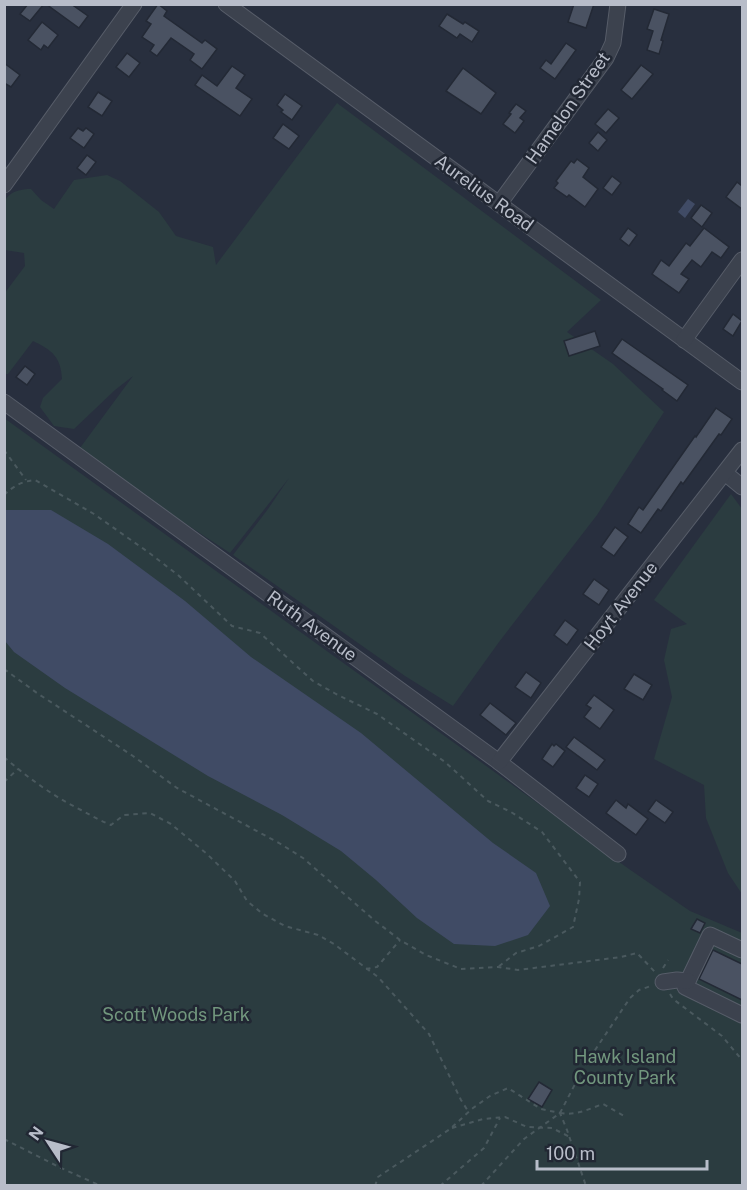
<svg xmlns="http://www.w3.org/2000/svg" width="747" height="1190" font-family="'Public Sans',sans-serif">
	<rect width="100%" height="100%" fill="#282f3e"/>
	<!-- green -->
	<g fill="#2b3c40">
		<path d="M337,103L601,300L567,332L613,364L664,412L597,515L499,642L453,706L405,676L233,555L268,509L289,478L230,553L77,452L133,376L115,390L74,429L54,426L40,407L43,398L62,379C61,357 52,350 33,341L8,374H5L4,312L6,309L4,294L25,266L24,253L5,250C5,241 2,207 5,201C9,191 22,189 31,189L41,200L54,209L74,180L107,175L120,181L159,212L176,236L213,247L216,265Z"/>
		<path d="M4,418L629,869L690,911L742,933V1185H5Z"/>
		<path d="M731,494L742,509V894L728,873L706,818L704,785L654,759L672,697L664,660L671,629L687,624L654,600Z"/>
	</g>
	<!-- water -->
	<g fill="#404b65">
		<path d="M688,199L695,204L685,218L678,212Z"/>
		<path d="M5,510H51L108,544L185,601L251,657L361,733L493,843L536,873L550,906L528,935L495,946L454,944L417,918L376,880L341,851L282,815L208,776L65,688L14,652L5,641Z"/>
	</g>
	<!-- building -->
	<g fill="#4a5262" stroke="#232935" stroke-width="1.5">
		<path d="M28,4H44L30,21L20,14Z"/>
		<path d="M46,4H71L88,16L79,28Z"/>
		<path d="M158,4L167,11L164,16L202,43L205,40L217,49L202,69L190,60L194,54L171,38L157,56L150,51L154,45L142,37L151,24L146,21Z"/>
		<path d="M574,4H594L586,28L568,22Z"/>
		<path d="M654,9L669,14L661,40L663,41L659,54L647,50L653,31L647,29Z"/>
		<path d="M447,14L463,24L465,22L479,31L472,42L460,34L457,38L439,26Z"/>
		<path d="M42,22L58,35L48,48L44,45L41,50L28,40Z"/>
		<path d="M566,43L576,50L555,79L540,68L546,60L551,64Z"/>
		<path d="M127,53L140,63L129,77L116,67Z"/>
		<path d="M4,63L20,75L11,87L4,83Z"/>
		<path d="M641,65L653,74L632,99L621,90Z"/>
		<path d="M232,66L245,75L236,88L252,99L240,116L195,85L202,75L217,86Z"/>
		<path d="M463,68L496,93L481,114L446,91Z"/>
		<path d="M98,92L112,101L102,116L88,107Z"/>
		<path d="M285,94L302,106L292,120L281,112L283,110L277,105Z"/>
		<path d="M516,104L526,111L520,118L524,121L515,133L503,124L511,114L509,113Z"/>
		<path d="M608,109L619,118L606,133L595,124Z"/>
		<path d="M283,124L299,136L289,149L273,138Z"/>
		<path d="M78,128L83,131L86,128L94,134L84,148L70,138Z"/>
		<path d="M598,132L607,140L598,151L589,143Z"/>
		<path d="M87,155L96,162L86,175L77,168Z"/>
		<path d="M577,159L589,168L583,177L598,189L585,207L569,195L567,197L554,188L558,183L556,181L571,161L574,163Z"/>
		<path d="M612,176L621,183L612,195L603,188Z"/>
		<path d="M737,182L742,186V209L726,197Z"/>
		<path d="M701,205L712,213L702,227L691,218Z"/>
		<path d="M628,228L637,235L629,246L620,239Z"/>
		<path d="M704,228L729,247L721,258L712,252L701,267L692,260L681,274L689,279L679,293L652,274L661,260L669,266L686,243L690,246Z"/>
		<path d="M733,314L742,321L733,336L723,329Z"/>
		<path d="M595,331L600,346L569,356L564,341Z"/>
		<path d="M622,339L688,385L677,401L662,390L663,389L612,353Z"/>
		<path d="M25,366L35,374L27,385L16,377Z"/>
		<path d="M716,408L732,419L721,435L719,434L683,484L681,482L661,511L658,509L641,533L628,524L639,507L643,510L695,436L696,437Z"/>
		<path d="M615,527L628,537L614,556L601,547Z"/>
		<path d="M594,579L609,590L599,605L583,594Z"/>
		<path d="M565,620L578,630L567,645L554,635Z"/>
		<path d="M526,672L541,683L531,698L515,687Z"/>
		<path d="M634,674L652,685L643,700L624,689Z"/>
		<path d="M594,695L614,710L600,729L584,717L591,708L586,705Z"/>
		<path d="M490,703L516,723L506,735L480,715Z"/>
		<path d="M574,737L605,760L597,770L566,747Z"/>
		<path d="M552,744L554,746L556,744L565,751L553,767L542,759Z"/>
		<path d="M585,775L598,784L589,797L576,788Z"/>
		<path d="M616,800L626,808L628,804L648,819L636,835L606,813Z"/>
		<path d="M656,800L673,812L665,823L648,811Z"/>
		<path d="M697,919L705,923L700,933L691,929Z"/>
		<path d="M713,950L742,964V1000L699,979Z"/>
		<path d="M539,1082L552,1090L542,1107L528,1099Z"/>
	</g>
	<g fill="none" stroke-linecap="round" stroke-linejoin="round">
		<defs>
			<g id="minor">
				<path d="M226,4L742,382"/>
				<path d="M4,185L134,4"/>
				<path d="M499,204L606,58L613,43L618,4"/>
				<path d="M684,340L742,260"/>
				<path d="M4,402L499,762L618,854"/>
				<path d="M725,473L742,487"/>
				<path d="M499,762L742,450"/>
				<path d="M742,950L710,935L685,987L742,1015"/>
				<path d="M663,982L677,980L688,981"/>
			</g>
		</defs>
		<!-- minor casing -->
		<use href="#minor" stroke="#575d69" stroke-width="17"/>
		<!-- path -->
		<g stroke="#4a595e" stroke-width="2" stroke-dasharray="4.5 4.5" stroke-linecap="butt">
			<path d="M4,450L26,480"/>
			<path d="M4,495C13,486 23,481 35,480L94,514L148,552L178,575L232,626L260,633L313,681L336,694L377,714L445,762L488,801L511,812L542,832L580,882L579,899L573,927L539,946L516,953L498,967"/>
			<path d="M4,669L37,693L133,756L177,788L279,843L303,858L374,920L400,940L426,955L461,969L498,967L518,970L621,957L637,953L655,972"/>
			<path d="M4,757C28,778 53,796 81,810C92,816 99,820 111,825L124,815L150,813L171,824L207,854L235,881L247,901L263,914L285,926L318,935L334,944L378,977L429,1034L461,1100L468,1111"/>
			<path d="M4,782L18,769"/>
			<path d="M663,968L668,960"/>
			<path d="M366,969L377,967L400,940"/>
			<path d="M670,994L673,999L722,1036L742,1060"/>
			<path d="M560,1113C576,1116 589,1109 603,1104L626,1117"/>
			<path d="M452,1128L483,1119L505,1117L527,1127L552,1128L570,1137"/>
			<path d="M4,1139L61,1168L101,1186"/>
			<path d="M375,1186L378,1177L450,1129L473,1108L490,1096L508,1088L541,1109L560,1113L567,1130L586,1186"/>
			<path d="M440,1186L484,1148L500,1118"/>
			<path d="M481,1186L524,1139L560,1113L585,1065L630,998L639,990L651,986"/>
		</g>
		<!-- minor -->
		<use href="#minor" stroke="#3c424e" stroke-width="15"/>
	</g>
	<g text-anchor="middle" stroke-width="5" stroke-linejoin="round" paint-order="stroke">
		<!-- street labels -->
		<g font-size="18" fill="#b8bdc9" stroke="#212733">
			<text transform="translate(568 108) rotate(-55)" y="6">Hamelon Street</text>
			<text transform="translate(484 193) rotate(36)" y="6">Aurelius Road</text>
			<text transform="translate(621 606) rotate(-52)" y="6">Hoyt Avenue</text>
			<text transform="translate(312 626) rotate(36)" y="6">Ruth Avenue</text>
		</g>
		<!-- park labels -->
		<g font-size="18" fill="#72977e" stroke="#212733">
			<text x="176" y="1021">Scott Woods Park</text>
			<text x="625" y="1063">Hawk Island<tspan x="625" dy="21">County Park</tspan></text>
		</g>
	</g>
	<!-- border -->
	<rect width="747" height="1190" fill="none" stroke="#b8bdc9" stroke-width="12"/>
	<!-- north arrow -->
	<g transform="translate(48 1142) rotate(306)" stroke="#212733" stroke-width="4.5" paint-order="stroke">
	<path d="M0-4.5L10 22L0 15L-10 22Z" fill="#b8bdc9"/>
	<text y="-9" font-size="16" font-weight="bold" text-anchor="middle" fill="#b8bdc9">N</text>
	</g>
	<!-- scale -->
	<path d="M537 1160v9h170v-9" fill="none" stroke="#b8bdc9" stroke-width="3"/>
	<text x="546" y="1160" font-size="18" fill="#b8bdc9" stroke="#212733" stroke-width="4.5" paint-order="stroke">100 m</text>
</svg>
